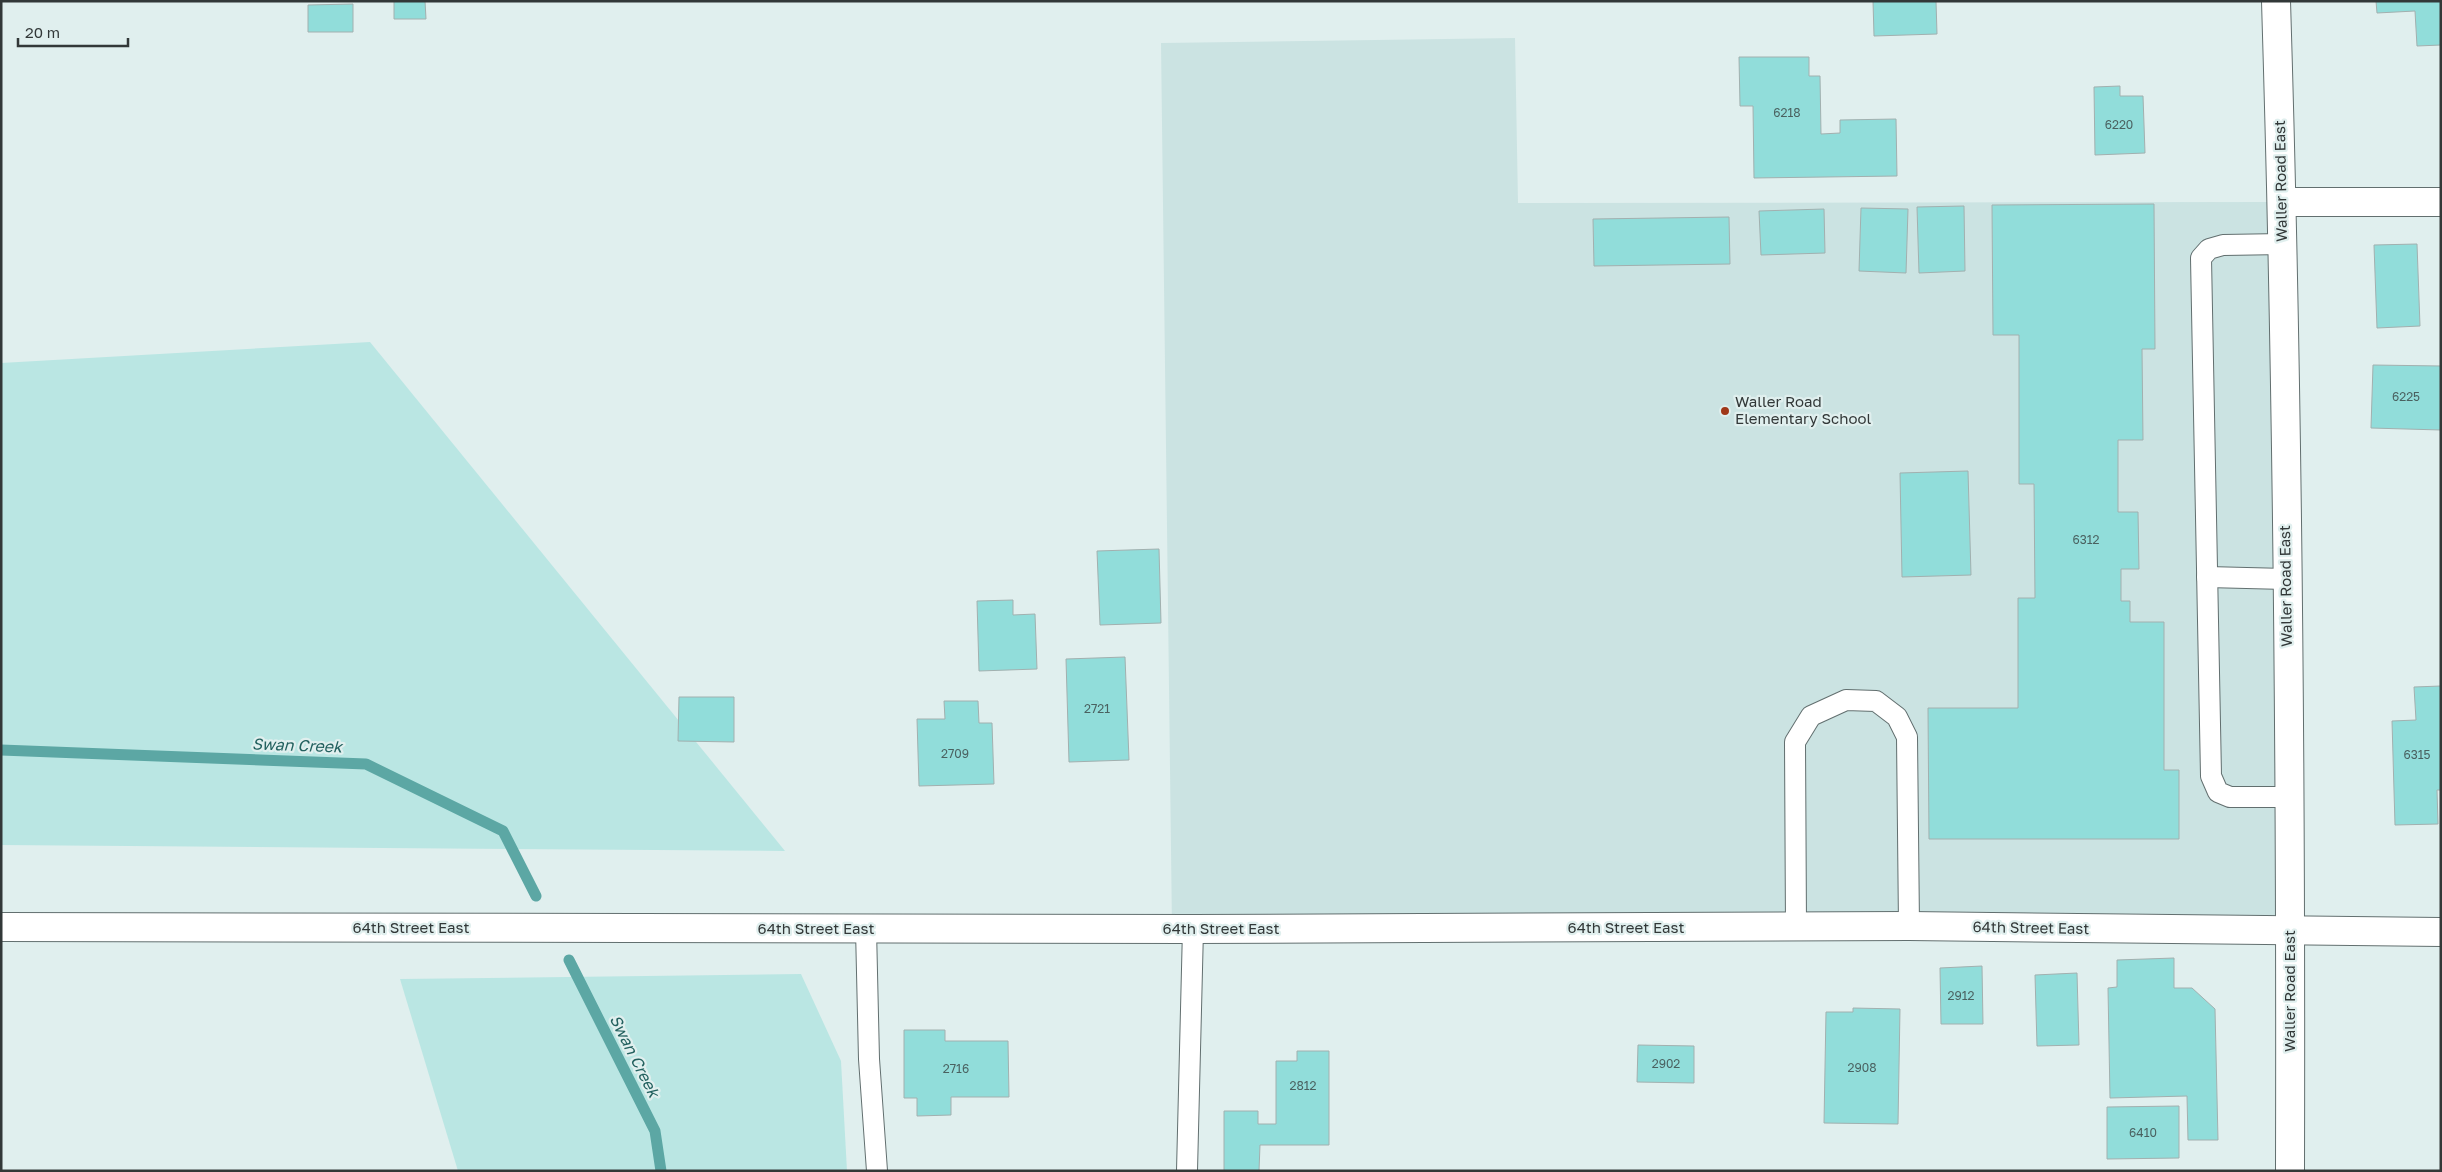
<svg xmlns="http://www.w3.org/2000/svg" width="2442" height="1172" font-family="'Golos Text',sans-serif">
	<rect width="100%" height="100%" fill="#e0efee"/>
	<!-- built -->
	<path fill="#cbe3e2" d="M1515,38L1518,203L2282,202L2290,932L1172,929L1161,43Z"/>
	<!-- green -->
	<g fill="#bae6e3">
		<path d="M370,342L785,851L1,845V363Z"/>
		<path d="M801,974L841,1061L847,1171H458L400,979Z"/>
	</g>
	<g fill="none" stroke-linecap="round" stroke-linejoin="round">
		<!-- stream -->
		<g stroke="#5ca7a4" stroke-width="11">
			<path d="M1,750L366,764L503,831L536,896"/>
			<path d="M569,960L655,1131L661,1171"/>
		</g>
	</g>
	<!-- building -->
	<g fill="#91ddda" stroke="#a2b0af">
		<path d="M394,1H425L426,19H394Z"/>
		<path d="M1873,1H1936L1937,34L1874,36Z"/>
		<path d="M2376,1H2441V45L2417,46L2415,11L2377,13Z"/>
		<path d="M353,4V32H308V5Z"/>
		<path d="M1739,57H1809V76H1820L1821,134L1840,133V120L1896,119L1897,176L1754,178L1753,106H1740Z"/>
		<path d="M2120,86V96H2143L2145,153L2095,155L2094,87Z"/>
		<path d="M2154,204L2155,349H2142L2143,440H2118V512H2138L2139,569H2121V601H2130V622H2164V770H2179V839H1929L1928,708H2018V598H2035L2034,484H2019V335H1993L1992,205Z"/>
		<path d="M1964,206L1965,271L1919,273L1917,207Z"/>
		<path d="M1861,208L1908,209L1906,273L1859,271Z"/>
		<path d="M1824,209L1825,253L1761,255L1759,211Z"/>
		<path d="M1729,217L1730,264L1594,266L1593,219Z"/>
		<path d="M2417,244L2420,326L2377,328L2374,245Z"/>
		<path d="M2373,365L2441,366V430L2371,428Z"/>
		<path d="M1968,471L1971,575L1902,577L1900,473Z"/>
		<path d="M1159,549L1161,623L1100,625L1097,551Z"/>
		<path d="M1013,600V615L1035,614L1037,669L979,671L977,601Z"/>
		<path d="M1125,657L1129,760L1069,762L1066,659Z"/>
		<path d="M2441,686V790H2437L2438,824L2395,825L2392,721L2416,720L2414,687Z"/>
		<path d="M679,697H734V742L678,741Z"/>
		<path d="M944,701H978L979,723H992L994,784L919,786L917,719H945Z"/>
		<path d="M2174,958V988H2192L2215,1009L2218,1140H2188L2187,1096L2110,1098L2108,988L2117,987V960Z"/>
		<path d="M1982,966L1983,1024H1941L1940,968Z"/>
		<path d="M2077,973L2079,1045L2037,1046L2035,975Z"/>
		<path d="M1853,1008L1900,1009L1898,1124L1824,1123L1826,1012H1853Z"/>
		<path d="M904,1030H945V1041H1008L1009,1097H951V1115L917,1116V1098H904Z"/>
		<path d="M1638,1045L1694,1046V1083L1637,1082Z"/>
		<path d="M1297,1051H1329V1145H1260L1259,1171H1224V1111H1258V1124H1276V1061H1297Z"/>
		<path d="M2179,1106V1158L2107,1159V1107Z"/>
	</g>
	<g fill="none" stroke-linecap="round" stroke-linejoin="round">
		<defs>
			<g id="service">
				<path d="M2283,244L2223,245L2209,249L2201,258L2211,776L2218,792L2230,797H2289"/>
				<path d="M2207,577L2286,579"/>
				<path d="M1796,927L1795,742L1811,716L1846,700L1876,701L1897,717L1907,737L1909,926"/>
				<path d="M866,929L869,1059L877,1171"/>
				<path d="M1187,1171L1193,929"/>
			</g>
			<path id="minor" d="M2282,202H2441"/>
			<g id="tertiary">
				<path d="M2276,1C2288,391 2291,781 2290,1171"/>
				<path d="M1,927L1193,929L1909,926L2441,932"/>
			</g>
		</defs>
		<!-- service casing -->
		<use href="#service" stroke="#626f6f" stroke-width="22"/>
		<!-- minor casing -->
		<use href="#minor" stroke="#626f6f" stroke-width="30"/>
		<!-- tertiary casing -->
		<use href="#tertiary" stroke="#626f6f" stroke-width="30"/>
		<!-- service -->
		<use href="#service" stroke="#fff" stroke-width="20"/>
		<!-- minor -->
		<use href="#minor" stroke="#fff" stroke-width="28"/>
		<!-- tertiary -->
		<use href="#tertiary" stroke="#fff" stroke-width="28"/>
	</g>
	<!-- markers -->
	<circle fill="#9f3718" stroke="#e0efee" stroke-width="2" cx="1725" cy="411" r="5"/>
	<g text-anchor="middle" stroke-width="4.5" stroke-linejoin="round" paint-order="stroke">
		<!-- number labels -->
		<g font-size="12" fill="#4a6160">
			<text x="1787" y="117">6218</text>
			<text x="2119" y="129">6220</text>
			<text x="2406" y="401">6225</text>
			<text x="2086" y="544">6312</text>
			<text x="1097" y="713">2721</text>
			<text x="955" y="758">2709</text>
			<text x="2417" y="759">6315</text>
			<text x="1961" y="1000">2912</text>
			<text x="1666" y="1068">2902</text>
			<text x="1862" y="1072">2908</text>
			<text x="956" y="1073">2716</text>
			<text x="1303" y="1090">2812</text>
			<text x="2143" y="1137">6410</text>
		</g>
		<!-- street labels -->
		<g font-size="15" fill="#323838" stroke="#e0efee">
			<text transform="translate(2281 181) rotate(-91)" y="5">Waller Road East</text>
			<text transform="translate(2286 586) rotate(-91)" y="5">Waller Road East</text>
			<text x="411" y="933">64th Street East</text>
			<text x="1626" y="933">64th Street East</text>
			<text transform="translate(2031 928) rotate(1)" y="5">64th Street East</text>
			<text x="816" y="934">64th Street East</text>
			<text x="1221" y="934">64th Street East</text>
			<text transform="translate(2290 991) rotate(-90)" y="5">Waller Road East</text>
		</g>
		<!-- poi labels -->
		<g font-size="15" fill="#323838" stroke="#e0efee" text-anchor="start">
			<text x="1735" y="407">Waller Road<tspan x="1735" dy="17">Elementary School</tspan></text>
		</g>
		<!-- water labels -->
		<g font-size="16" font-style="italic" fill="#23615f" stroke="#e0efee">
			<text transform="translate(297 745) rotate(2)" y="6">Swan Creek</text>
			<text transform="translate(635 1056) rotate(63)" y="6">Swan Creek</text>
		</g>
	</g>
	<!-- border -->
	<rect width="2442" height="1172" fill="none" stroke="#323838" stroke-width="5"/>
	<!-- scale -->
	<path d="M18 38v8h110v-8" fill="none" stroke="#323838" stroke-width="2.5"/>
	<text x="25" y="38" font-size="15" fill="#323838" stroke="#e0efee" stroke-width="4" paint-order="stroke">20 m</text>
</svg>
